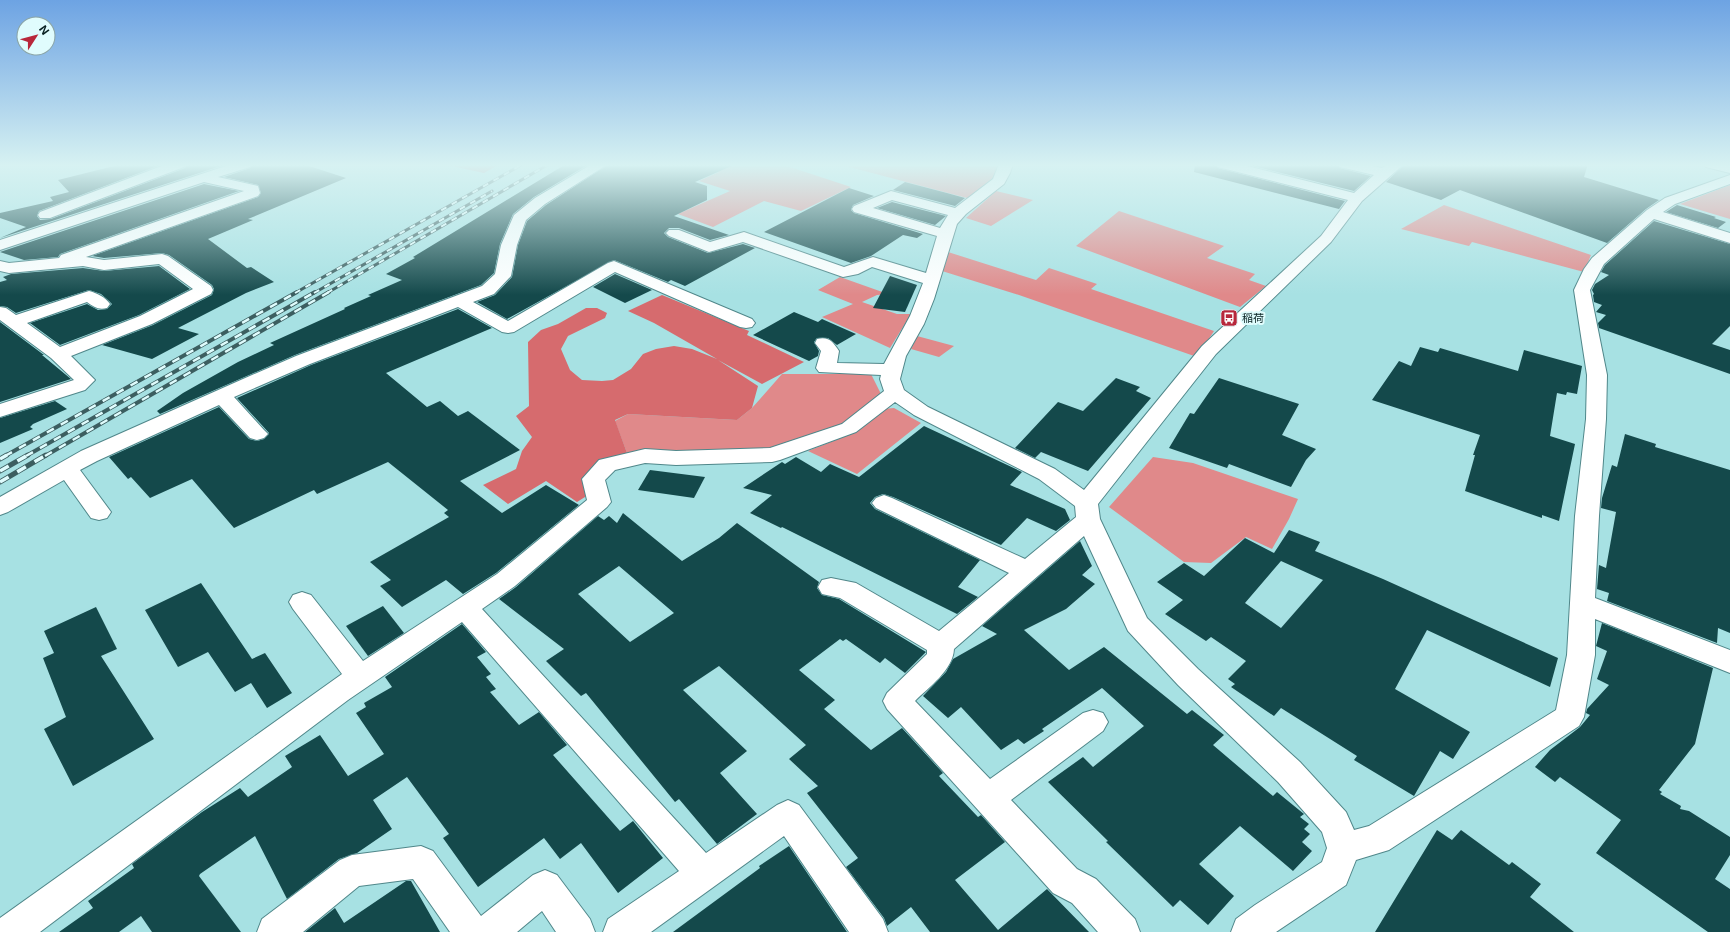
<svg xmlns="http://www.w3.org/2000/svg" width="1730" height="932" font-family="Inter,'Noto Sans JP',sans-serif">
	<rect width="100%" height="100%" fill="#a7e1e3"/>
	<!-- green -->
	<g fill="#e0898a">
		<path d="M689,164H790L787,166L851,187L801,211L764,201L713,227L678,214L730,191L699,181L719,172Z"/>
		<path d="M838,164H993L999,166L993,178L971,199Z"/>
		<path d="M1730,185V219L1680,204Z"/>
		<path d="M996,191L1033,200L991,226L966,218Z"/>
		<path d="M1444,205L1591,255L1584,272L1472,242L1469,246L1401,229Z"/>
		<path d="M1119,211L1224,246L1207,258L1255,274L1249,280L1266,286L1240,307L1076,246Z"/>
		<path d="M948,252L1036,280L1049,268L1097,284L1091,289L1214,331L1197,357L1019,295L942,271Z"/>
		<path d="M840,277L888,294L877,295L862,302L897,314H911L890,348L822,317L853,304L818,290Z"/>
		<path d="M917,336L954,346L939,357L911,349Z"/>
		<path d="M782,374H871L883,398L846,426L758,453L704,451L627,453L615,421L628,414L737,420L752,408Z"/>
		<path d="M894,408L921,423L857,474L808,451L846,436L883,409Z"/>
		<path d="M1153,457L1193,463L1298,499L1289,519L1272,549L1246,537L1211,563L1184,562L1109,507Z"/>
	</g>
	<!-- forest -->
	<g fill="#d66b6e">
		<path d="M442,164H500L484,173Z"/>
		<path d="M662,295L749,331L747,335L804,362L762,384L718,360L758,386L752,408L737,420L628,414L615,420L627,453L603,460L587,473L585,497L577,502L546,481L508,504L483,485L516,469L522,451L532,437L516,416L529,406L528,342L541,330L558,324L586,308H597L607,313L605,318L568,336L561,349L570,370L582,380L602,381L613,380L631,369L643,354L656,349L674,346L692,349L717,359L654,323L628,311Z"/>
	</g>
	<!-- building -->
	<g fill="#14494b" fill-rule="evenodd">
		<path d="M122,164H163L39,211L37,216L40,220L51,219L185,168L187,164H227L0,238L26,227L0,218V213L53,201L50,197L69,192L58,180Z"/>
		<path d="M253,164H303L346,178L248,219L253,220L208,239L247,268L251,267L274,282L246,293L178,328L199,334L152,359L102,345L153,325L212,295L214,289L212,285L169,255L162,253L104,258L92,256L258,197L261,193L258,185L224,177L250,168Z"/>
		<path d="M566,164H589L534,197L513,214L500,244L494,273L481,285L295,355L160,414L157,411L183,393L238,362L274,345L270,343L345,309L344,308L371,296L368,295L402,280L386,274L415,258L413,257Z"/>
		<path d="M609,164H736L695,182L707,186V200L674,216L729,235L710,240L679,228H669L664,233L668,237L708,253L743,244L755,248L685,286L671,280L668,282L614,260L507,319L477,302L495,295L512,277L518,245L527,221L546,205Z"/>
		<path d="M1195,164H1215L1218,168L1345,201L1339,209L1194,172Z"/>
		<path d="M1245,164H1337L1340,168L1371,176L1354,191Z"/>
		<path d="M1405,164H1588L1584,177L1659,200L1646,209L1607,243L1460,190L1441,200L1386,182Z"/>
		<path d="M905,182L947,193L965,198L955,206L893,190Z"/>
		<path d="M204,184L239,191L60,254L58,257L24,260L0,252Z"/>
		<path d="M849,188L874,196L853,205L851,210L854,213L923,234L917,238L903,235L871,256L851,263L764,232Z"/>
		<path d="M892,202L946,216L935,225L877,208Z"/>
		<path d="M1677,205L1716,217L1714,218L1726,222L1718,228L1666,212Z"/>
		<path d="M1654,221L1730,244V326L1712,344L1730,350V374L1599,328L1598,323L1606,315L1596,312L1602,305L1594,302L1593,295L1594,294L1592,290L1595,284L1609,275L1601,272L1605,265Z"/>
		<path d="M159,266L190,289L139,315L60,345L30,323L87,304L98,310L107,309L112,304L109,301L101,294L89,290L16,313L7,307L0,306V282L7,280L3,277L11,274L83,268L104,271Z"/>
		<path d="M615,274L652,290L625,303L593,287Z"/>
		<path d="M890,276L917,285L905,312L873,308Z"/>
		<path d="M458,309L492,328L386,373L427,407L440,401L458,416L468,411L520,450L460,481L502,513L546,485L579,505L496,573L463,594L446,580L402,607L380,586L391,580L370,562L449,517L444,513L448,510L388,462L317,494L314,490L234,528L192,479L150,498L131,477L128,479L109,457L219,407L249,439L257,441L264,439L269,433L237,398L311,365Z"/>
		<path d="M794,312L818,322L822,319L856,334L837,345L828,338H817L814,342L819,351L818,356L809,361L753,335Z"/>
		<path d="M0,322L44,355H42L71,379L0,402Z"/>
		<path d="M1420,347L1438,352L1440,348L1518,371L1524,350L1582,366L1577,394L1567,392L1566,395L1557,393L1550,436L1575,444L1559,521L1542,515V518L1465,491L1475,455H1473L1480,435L1372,400L1399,361L1411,366Z"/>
		<path d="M1116,378L1140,387L1136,391L1151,398L1088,471L1041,452L1035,458L1015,448L1058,402L1083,411Z"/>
		<path d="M1219,378L1299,404L1282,435L1316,449L1306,460L1291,487L1229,464L1227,468L1169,448L1190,413L1194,414Z"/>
		<path d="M55,401L67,409L33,424L30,427L33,429L0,443V418Z"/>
		<path d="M924,426L1022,472L1010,485L1065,509L1070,520L1056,531L1027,518L1001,545L893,497L883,494L875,497L870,503L875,509L980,560L958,587L978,597L957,614L782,527L781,528L750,513L772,495L743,488L782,462L785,464L796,457L821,472L830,464L859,477Z"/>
		<path d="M1625,434L1656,444L1655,447L1730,470V633L1718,628L1717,643L1607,601L1609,593L1597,589L1599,565L1606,568L1616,512L1601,508L1602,498L1612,465L1617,467Z"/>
		<path d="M650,470L705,477L694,498L638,490Z"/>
		<path d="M623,513L682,561L719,538L737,523L819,582L817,588L822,595L839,599L926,652L905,673L885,658L880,663L846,639L843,641L840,639L799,670L835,700L824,709L871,750L902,728L943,773L939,776L978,817L981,815L1005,842L955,880L998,930L1047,889L1089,932H930L911,907L887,926L884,918L846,867L858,858L807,793L818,786L789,759L806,745L719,666L683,690L747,751L720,773L757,814L717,844L679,799L675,802L586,693L581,696L546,661L564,649L499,599L516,587L598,516L604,520L609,516L617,523ZM619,566L674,613L630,642L578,594Z"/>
		<path d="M1289,530L1320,542L1315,551L1383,579L1558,658L1550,687L1427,630L1395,689L1470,732L1453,759L1440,751L1414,796L1354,760L1357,756L1281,708L1274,716L1231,687L1235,684L1228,679L1246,661L1211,637L1206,641L1165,614L1183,600L1157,582L1184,563L1204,576L1245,538L1274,553ZM1281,561L1323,580L1281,628L1245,603Z"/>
		<path d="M1080,541L1092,566L1082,575L1095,584L1066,609L1024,630L1069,670L1104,647L1187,714L1192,710L1224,735L1213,745L1273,796L1277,792L1304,814L1300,817L1309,824L1304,829L1310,834L1302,842L1312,851L1293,871L1240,826L1199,864L1234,896L1208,925L1180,900L1173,907L1106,842L1108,841L1048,782L1083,757L1093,767L1144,726L1102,688L1042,729L1044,731L1024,744L1018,739L1001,750L961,707L948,718L923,696L946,672L953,659L997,634L982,626Z"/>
		<path d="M201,583L252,659L265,653L292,693L267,708L251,683L235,692L208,652L178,667L145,610Z"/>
		<path d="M383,606L404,633L368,656L346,626Z"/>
		<path d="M96,607L117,649L101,656L154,739L73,786L44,729L66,717L43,658L54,653L44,631Z"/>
		<path d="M1602,623L1713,668L1695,744L1659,790L1662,792L1660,794L1681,806L1680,809L1689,811L1730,837V855L1715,879L1730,889V932H1708L1596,853L1621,820L1560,777L1555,782L1535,767L1550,750L1580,727L1590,715L1586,713L1587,709L1609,685L1597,679L1607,651L1596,646Z"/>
		<path d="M462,624L486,652L477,657L491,674L486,677L496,689L490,692L519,725L539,712L567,745L553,755L620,831L633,821L663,858L618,893L581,843L560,859L544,838L478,887L443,838L449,834L407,777L373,800L392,829L357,853L339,859L287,899L255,836L200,874L199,876L241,932H152L141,916L119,932H59L93,908L88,901L134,868L132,864L202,812L240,788L248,797L292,767L285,756L320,735L348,776L384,754L356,713L366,707L364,703L392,687L385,677Z"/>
		<path d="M1437,830L1452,840L1461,830L1509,865L1512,862L1541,884L1530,897L1574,932H1375Z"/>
		<path d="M789,846L847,932H673L760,868L759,866Z"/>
		<path d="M406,881H411L440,932H305L335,908L344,923Z"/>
	</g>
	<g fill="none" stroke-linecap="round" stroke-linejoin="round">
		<defs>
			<g id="minor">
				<path d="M167,164H186L184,167L50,218H40L38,215L40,212Z"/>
				<path d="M232,164H252L250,167L218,177L258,186L260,193L258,196L86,257L104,260L162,254L168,256L211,286L213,290L211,294L152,324L71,356L95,380L85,390L0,417V404L74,380L51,358L0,320V307L6,308L16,315L89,291C97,293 105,297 110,304L107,308C98,310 94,307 87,302L27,323L60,347L140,316L193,289L159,264L104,270L83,266L9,273L0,271V261L9,263L59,258L61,255L244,191L204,182L0,250V240Z"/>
				<path d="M592,164H608L545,204L526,220L517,245L511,276L494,294L473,302L508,321L608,263L614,261L752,319L755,323L752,327L746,328L740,327L615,272L514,332L508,333L502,332L458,307L310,364L234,397L264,430L268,434L264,438L257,440L250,438L219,405L97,461L80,470L111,512L107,518L99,520L91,518L64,480L8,512L0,515V497L81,451L243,379L296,356L482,286L495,274L501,245L514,215L535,198Z"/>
				<path d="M999,164H1013L1010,173L1004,184L966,214L957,224L934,299L924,324L906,356L900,379L904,390L928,407L1055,469L1084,490L1202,346L1321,236L1348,200L1218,167L1216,164H1239L1354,193L1374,175L1340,167L1338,164H1363L1382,168L1388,164H1404L1362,201L1331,242L1216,354L1098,504L1100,519L1147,618L1198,669L1300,762L1346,812L1354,830L1369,826L1556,710L1567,655L1575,516L1586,419L1587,375L1574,290L1584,269L1592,258L1647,210L1665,198L1730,175V184L1675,204L1663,212L1730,233V243L1654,219L1604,264L1590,290L1607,375L1606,419L1599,516L1595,598L1730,650V673L1595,619V655L1584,717L1579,726L1389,850L1356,860L1346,885L1276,932H1231L1236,919L1255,905L1322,862L1327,848L1322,832L1278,782L1178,685L1128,631L1084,536L954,649C953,670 929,687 915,701L990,779L1083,713L1093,710L1103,713L1108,722L1103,731L1011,800L1077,869L1096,879L1135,919L1140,932H1098L1072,903L1053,893L887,709L883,701L887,693L927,654V650L840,598L822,594L818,587L822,580L831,578L856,583L939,631L1009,573L876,508L872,503L876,498L884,495L892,498L1025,559L1076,517L1075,506L1039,479L914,415L895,402L856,432L780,460L772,462L676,465L645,463L615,470L605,480L611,502L607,507L515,586L482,609L706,853L777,805L788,800L799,805L883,919L888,932H849L784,836L651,932H603L608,919L679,871L462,622L348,700L40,932H0V918L342,674L293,609L289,602L293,595L302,592L311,595L363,661L497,574L587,500L582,479L599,460L645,449L676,451L770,448L842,424L884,391L880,379L881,375L819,372L816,368L821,351L815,343L817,339C829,336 833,342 839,351L837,363L884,364L910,316L923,283L872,267L858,274L843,277L743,242L709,252L669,236L666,233L669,230H679L710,242L744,232L844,267L873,257L926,273L937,236L854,212L852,209L854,206L891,191L955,208L993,179ZM892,200L948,215L940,228L873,208Z"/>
				<path d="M1704,164L1730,165V173L1706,167Z"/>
				<path d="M421,846L433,851L481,916L533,875L545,870L557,875L590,919L595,932H556L542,911L517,932H450L413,879L359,886L303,932H257L262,919L340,860L352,855Z"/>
			</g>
		</defs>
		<!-- minor casing -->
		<use href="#minor" stroke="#50878a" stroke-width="2"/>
		<!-- minor -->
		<use href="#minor" fill="#fff" fill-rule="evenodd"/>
		<defs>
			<g id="rail-far2">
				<path d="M295,293L523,164"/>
				<path d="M314,293L492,191"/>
				<path d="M327,293L549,164"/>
			</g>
			<g id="rail-far1">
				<path d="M5,456L297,292"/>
				<path d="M26,456L315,292"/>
				<path d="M45,456L329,292"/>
			</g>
			<g id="rail">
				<path d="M0,459L7,455"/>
				<path d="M0,471L28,455"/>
				<path d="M0,482L46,455"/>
			</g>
		</defs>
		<!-- rail-far2 casing -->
		<use href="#rail-far2" stroke="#3c5e60" stroke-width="3"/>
		<!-- rail-far1 casing -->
		<use href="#rail-far1" stroke="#3c5e60" stroke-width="4"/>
		<!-- rail casing -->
		<use href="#rail" stroke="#3c5e60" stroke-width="5"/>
		<!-- rail-far2 -->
		<use href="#rail-far2" stroke="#e0fcfd" stroke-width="2" stroke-dasharray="6" stroke-linecap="butt"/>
		<!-- rail-far1 -->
		<use href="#rail-far1" stroke="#e0fcfd" stroke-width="2.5" stroke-dasharray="8" stroke-linecap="butt"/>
		<!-- rail -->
		<use href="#rail" stroke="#e0fcfd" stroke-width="3.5" stroke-dasharray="10" stroke-linecap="butt"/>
	</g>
	<!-- sky -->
	<linearGradient id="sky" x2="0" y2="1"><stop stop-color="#6da3e3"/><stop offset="0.56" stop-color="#d7f2f2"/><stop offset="1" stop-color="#d7f2f2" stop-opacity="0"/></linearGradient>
	<rect width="1730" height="295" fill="url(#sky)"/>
	<!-- icons -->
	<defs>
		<symbol id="bus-square" viewBox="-11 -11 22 22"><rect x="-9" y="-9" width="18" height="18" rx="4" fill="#b8273b" stroke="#e0fcfd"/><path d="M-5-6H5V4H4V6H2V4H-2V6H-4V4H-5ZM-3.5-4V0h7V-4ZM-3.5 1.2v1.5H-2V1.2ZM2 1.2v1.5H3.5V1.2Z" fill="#fff"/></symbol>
	</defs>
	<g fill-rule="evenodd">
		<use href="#bus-square" x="1219" y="308" width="20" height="20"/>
	</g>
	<g text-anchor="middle" stroke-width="4" stroke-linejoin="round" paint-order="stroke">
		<!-- poi labels -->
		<g font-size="11" fill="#092122" stroke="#e0fcfd" text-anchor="start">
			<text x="1242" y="322">稲荷</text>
		</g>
	</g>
	<!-- north arrow -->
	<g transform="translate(36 36) rotate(54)"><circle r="19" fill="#e0fcfd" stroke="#8aa4a5"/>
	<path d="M0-3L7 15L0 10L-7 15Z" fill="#b8273b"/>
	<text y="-6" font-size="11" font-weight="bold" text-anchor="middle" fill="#092122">N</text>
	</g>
</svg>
